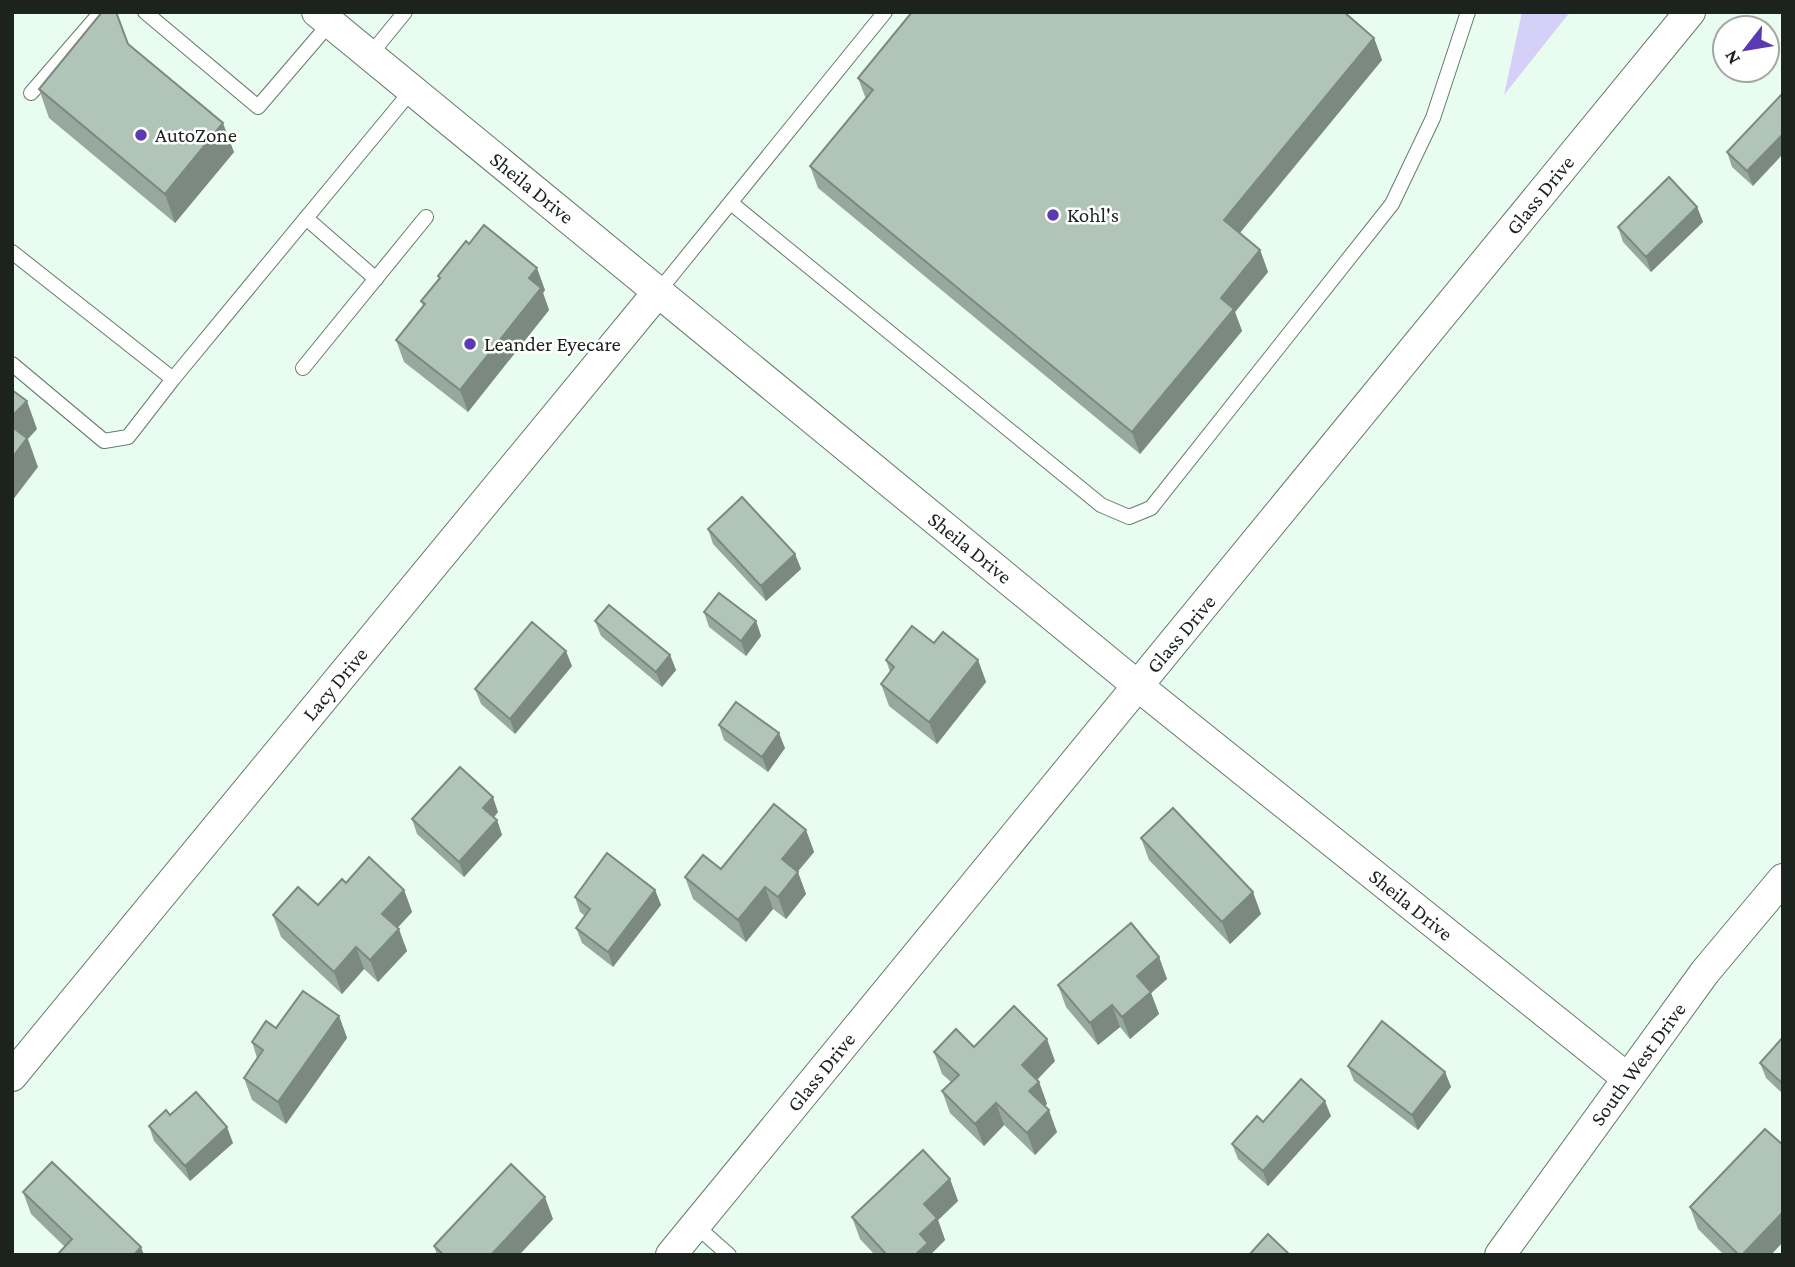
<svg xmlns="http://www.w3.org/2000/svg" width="1795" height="1267" font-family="'Crimson Pro',serif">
	<rect width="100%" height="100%" fill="#e8fdf0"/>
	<!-- water -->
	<path fill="#d4d0f8" d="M1522,12H1570L1504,95Z"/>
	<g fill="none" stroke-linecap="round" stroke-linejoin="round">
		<defs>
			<g id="lane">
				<path d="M145,12L258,107L330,23"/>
				<path d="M370,55L405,12"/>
				<path d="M31,93L101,12"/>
				<path d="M731,203L1101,505L1129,517L1151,508L1392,204L1433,118L1468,12"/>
				<path d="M306,218L376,279"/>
				<path d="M12,252L173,379L412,90"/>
				<path d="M658,292L885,12"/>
				<path d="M12,364L104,441L128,437L173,379"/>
				<path d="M303,368L426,217"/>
				<path d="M695,1225L729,1255"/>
			</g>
			<g id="street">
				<path d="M317,12L1138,686L1627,1078"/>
				<path d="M12,1076L658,292"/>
				<path d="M671,1255L1690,12"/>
				<path d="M1500,1255L1705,972L1783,879"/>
			</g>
		</defs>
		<!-- lane casing -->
		<use href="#lane" stroke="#677a6e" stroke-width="16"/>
		<!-- street casing -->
		<use href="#street" stroke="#677a6e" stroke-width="32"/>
		<!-- lane -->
		<use href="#lane" stroke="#fff" stroke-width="14"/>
		<!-- street -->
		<use href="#street" stroke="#fff" stroke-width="30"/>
	</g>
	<!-- wall -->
	<g fill="#97a99e">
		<path d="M1374,38L1382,60L1240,233L1260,250L1268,272L1235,312L1242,331L1140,454L818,188L810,166L866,99L858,78Z"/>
		<path d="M128,44L234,152L175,223L49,118L39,89Z"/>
		<path d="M1783,93L1753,186L1732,167L1727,152Z"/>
		<path d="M1697,207L1703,222L1651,272L1623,242L1618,227Z"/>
		<path d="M469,244L545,290L543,293L549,310L468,412L404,362L396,340L423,306L421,301L439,279L438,276Z"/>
		<path d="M708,529L795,554L801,569L766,601L713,544Z"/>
		<path d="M704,612L756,621L761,636L746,656L709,627Z"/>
		<path d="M595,621L670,655L676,670L662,687L601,636Z"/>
		<path d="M934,643L978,660L986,682L937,744L889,706L881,684L890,672L886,660Z"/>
		<path d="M572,666L515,734L481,704L475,689Z"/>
		<path d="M719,725L785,748L768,772L724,740Z"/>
		<path d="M498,812L494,817L497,820L502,835L464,877L417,834L412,819Z"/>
		<path d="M806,830L814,852L797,872L806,894L786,919L773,909L746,942L693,899L685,877L721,869Z"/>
		<path d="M1141,838L1261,914L1230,944L1149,860Z"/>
		<path d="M346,883L404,890L412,912L397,928L407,951L378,982L364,969L342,994L281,937L273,915L318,905Z"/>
		<path d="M655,890L661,905L613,967L582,943L576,928L585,916L580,912L575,897Z"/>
		<path d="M1159,957L1167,979L1151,993L1159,1014L1130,1039L1120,1027L1098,1045L1066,1007L1058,985Z"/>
		<path d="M339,1016L347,1038L286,1124L252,1100L244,1078L257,1058L252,1042L276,1028Z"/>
		<path d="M1783,1037V1094L1766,1078L1760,1063Z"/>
		<path d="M974,1047L1055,1061L1037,1080L1039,1082L1047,1104L1044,1106L1057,1132L1035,1155L1004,1125L984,1146L950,1113L942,1091L951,1082L942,1074L934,1052Z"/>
		<path d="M1348,1066L1445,1072L1451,1087L1418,1130L1354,1081Z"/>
		<path d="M170,1115L233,1143L190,1181L154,1141L149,1126Z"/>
		<path d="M1331,1116L1268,1186L1238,1159L1232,1144L1263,1122Z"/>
		<path d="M950,1179L958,1201L938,1220L945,1240L932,1253V1255H875L860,1239L852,1217Z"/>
		<path d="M23,1192L141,1247H65L31,1214Z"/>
		<path d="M1690,1207L1771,1255H1724L1698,1229Z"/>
		<path d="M553,1219L519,1255H437L434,1246Z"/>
	</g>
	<!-- shaded-wall -->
	<g fill="#7b8981">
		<path d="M1374,38L1382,60L1232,242L1224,220Z"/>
		<path d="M223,123L234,152L175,223L165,194Z"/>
		<path d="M1783,134V154L1753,186L1747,171Z"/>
		<path d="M1697,207L1703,222L1651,272L1646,257Z"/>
		<path d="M1260,250L1268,272L1235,312L1242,331L1140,454L1132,432L1221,298Z"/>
		<path d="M537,268L545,290L543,293L549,310L468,412L460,390L529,278Z"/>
		<path d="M27,401L37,429L28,439L38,467L12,501V416Z"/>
		<path d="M795,554L801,569L766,601L761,586Z"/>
		<path d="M756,621L761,636L746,656L741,641Z"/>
		<path d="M566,651L572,666L515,734L510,719Z"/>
		<path d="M670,655L676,670L662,687L656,672Z"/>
		<path d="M978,660L986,682L937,744L929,722Z"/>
		<path d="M779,733L785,748L768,772L762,757Z"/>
		<path d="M493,797L498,812L489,823L483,808Z"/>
		<path d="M497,820L502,835L464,877L459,862Z"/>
		<path d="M806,830L814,852L790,881L782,859Z"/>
		<path d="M798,872L806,894L786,919L778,897Z"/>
		<path d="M765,887L773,909L746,942L738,920Z"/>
		<path d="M404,890L412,912L390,936L382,914Z"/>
		<path d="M655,890L661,905L613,967L608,952Z"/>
		<path d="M1253,892L1261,914L1230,944L1222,922Z"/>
		<path d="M399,929L407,951L378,982L370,960Z"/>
		<path d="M356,947L364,969L342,994L334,972Z"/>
		<path d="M1159,957L1167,979L1151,993L1159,1014L1130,1039L1122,1017L1137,976Z"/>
		<path d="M1112,1005L1120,1027L1098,1045L1090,1023Z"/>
		<path d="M339,1016L347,1038L286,1124L278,1102Z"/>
		<path d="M1047,1039L1055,1061L1030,1087L1022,1065Z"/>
		<path d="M1445,1072L1451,1087L1418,1130L1412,1115Z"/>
		<path d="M1039,1082L1047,1104L1037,1114L1029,1091Z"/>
		<path d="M1325,1101L1331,1116L1268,1186L1263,1171Z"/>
		<path d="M996,1103L1004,1125L984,1146L975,1124Z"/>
		<path d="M1049,1110L1057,1132L1035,1155L1027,1133Z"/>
		<path d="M227,1127L233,1143L190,1181L185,1166Z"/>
		<path d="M950,1179L958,1201L938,1220L945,1240L932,1253V1255H915L920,1234L924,1204Z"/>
		<path d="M545,1197L553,1219L519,1255H491Z"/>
		<path d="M1783,1212V1242L1771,1255H1742Z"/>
		<path d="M141,1247L144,1255H134Z"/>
	</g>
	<!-- building -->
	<g fill="#b0c4b8" stroke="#7b8981" stroke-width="2">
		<path d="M102,12H116L128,44L223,123L165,194L39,89Z"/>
		<path d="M912,12H1344L1374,38L1224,220L1260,250L1221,298L1234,309L1132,432L810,166L873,90L858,78Z"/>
		<path d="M1783,93V134L1747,171L1727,152Z"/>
		<path d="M1669,177L1697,207L1646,257L1618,227Z"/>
		<path d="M484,225L537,268L529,278L541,288L460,390L396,340L425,304L421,301L440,278L438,276L466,241L469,244Z"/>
		<path d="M12,390L27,401L12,416Z"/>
		<path d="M12,427L27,438L12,458Z"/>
		<path d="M742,497L795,554L761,586L708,529Z"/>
		<path d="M719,593L756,621L741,641L704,612Z"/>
		<path d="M609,605L670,655L656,672L595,621Z"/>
		<path d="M532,622L566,651L510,719L475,689Z"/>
		<path d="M912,626L934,643L943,632L978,660L929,722L881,684L894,667L886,660Z"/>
		<path d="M736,702L779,733L762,757L719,725Z"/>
		<path d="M460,767L493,797L483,808L497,820L459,862L412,819Z"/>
		<path d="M774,804L806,830L782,859L798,872L778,897L765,887L738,920L685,877L703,855L721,869Z"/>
		<path d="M1173,808L1253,892L1222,922L1141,838Z"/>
		<path d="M607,853L655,890L608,952L576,928L590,909L575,897Z"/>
		<path d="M369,857L404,890L382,914L399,929L370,960L356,947L334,972L273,915L298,887L318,905L342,879L346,883Z"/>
		<path d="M1131,923L1159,957L1137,976L1151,992L1122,1017L1112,1005L1090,1023L1058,985Z"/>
		<path d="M303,991L339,1016L278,1102L244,1078L263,1050L252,1042L266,1021L276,1028Z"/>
		<path d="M1014,1006L1047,1039L1022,1065L1039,1082L1029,1091L1049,1110L1027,1133L996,1103L975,1124L942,1091L959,1075L934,1052L956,1029L974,1047Z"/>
		<path d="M1382,1021L1445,1072L1412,1115L1348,1066Z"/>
		<path d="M1783,1037V1084L1760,1063Z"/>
		<path d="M1301,1079L1325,1101L1263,1171L1232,1144L1257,1116L1263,1122Z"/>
		<path d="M196,1092L227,1127L185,1166L149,1126L166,1110L170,1115Z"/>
		<path d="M1765,1129L1783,1145V1212L1742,1255H1739L1690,1207Z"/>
		<path d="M923,1150L950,1179L924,1204L937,1218L920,1234L928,1243L915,1255H887L852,1217Z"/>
		<path d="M52,1162L141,1247L134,1255H57L72,1239L23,1192Z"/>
		<path d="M511,1164L545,1197L491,1255H444L434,1246Z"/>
		<path d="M1268,1234L1290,1255H1249Z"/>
	</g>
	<!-- markers -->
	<g fill="#5b39b1" stroke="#fff" stroke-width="2.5">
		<circle cx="141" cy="135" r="7"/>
		<circle cx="1053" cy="215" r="7"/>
		<circle cx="470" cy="344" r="7"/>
	</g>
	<g text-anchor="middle" stroke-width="5" stroke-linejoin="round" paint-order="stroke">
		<!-- poi labels -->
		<g font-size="21" fill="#1c231f" stroke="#fff" text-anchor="start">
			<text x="155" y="142">AutoZone</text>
			<text x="1067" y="222">Kohl's</text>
			<text x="484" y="351">Leander Eyecare</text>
		</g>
		<!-- street labels -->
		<g font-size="21" fill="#1c231f" stroke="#fff">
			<text transform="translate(532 188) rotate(39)" y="7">Sheila Drive</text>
			<text transform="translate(1540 195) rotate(-51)" y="7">Glass Drive</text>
			<text transform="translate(970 548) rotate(39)" y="7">Sheila Drive</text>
			<text transform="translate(1181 634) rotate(-50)" y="7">Glass Drive</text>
			<text transform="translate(335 684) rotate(-50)" y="7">Lacy Drive</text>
			<text transform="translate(1411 905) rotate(39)" y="7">Sheila Drive</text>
			<text transform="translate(1638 1064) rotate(-54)" y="7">South West Drive</text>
			<text transform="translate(821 1072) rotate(-51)" y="7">Glass Drive</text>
		</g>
	</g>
	<!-- border -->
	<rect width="1795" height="1267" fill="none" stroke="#1c231f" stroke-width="28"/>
	<!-- north arrow -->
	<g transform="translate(1746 49) rotate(239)"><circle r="33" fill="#ffffff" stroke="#a4a7a5" stroke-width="2"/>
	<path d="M0-5L12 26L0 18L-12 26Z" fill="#5b39b1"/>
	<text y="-10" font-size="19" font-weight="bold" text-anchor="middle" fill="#1c231f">N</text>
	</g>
</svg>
